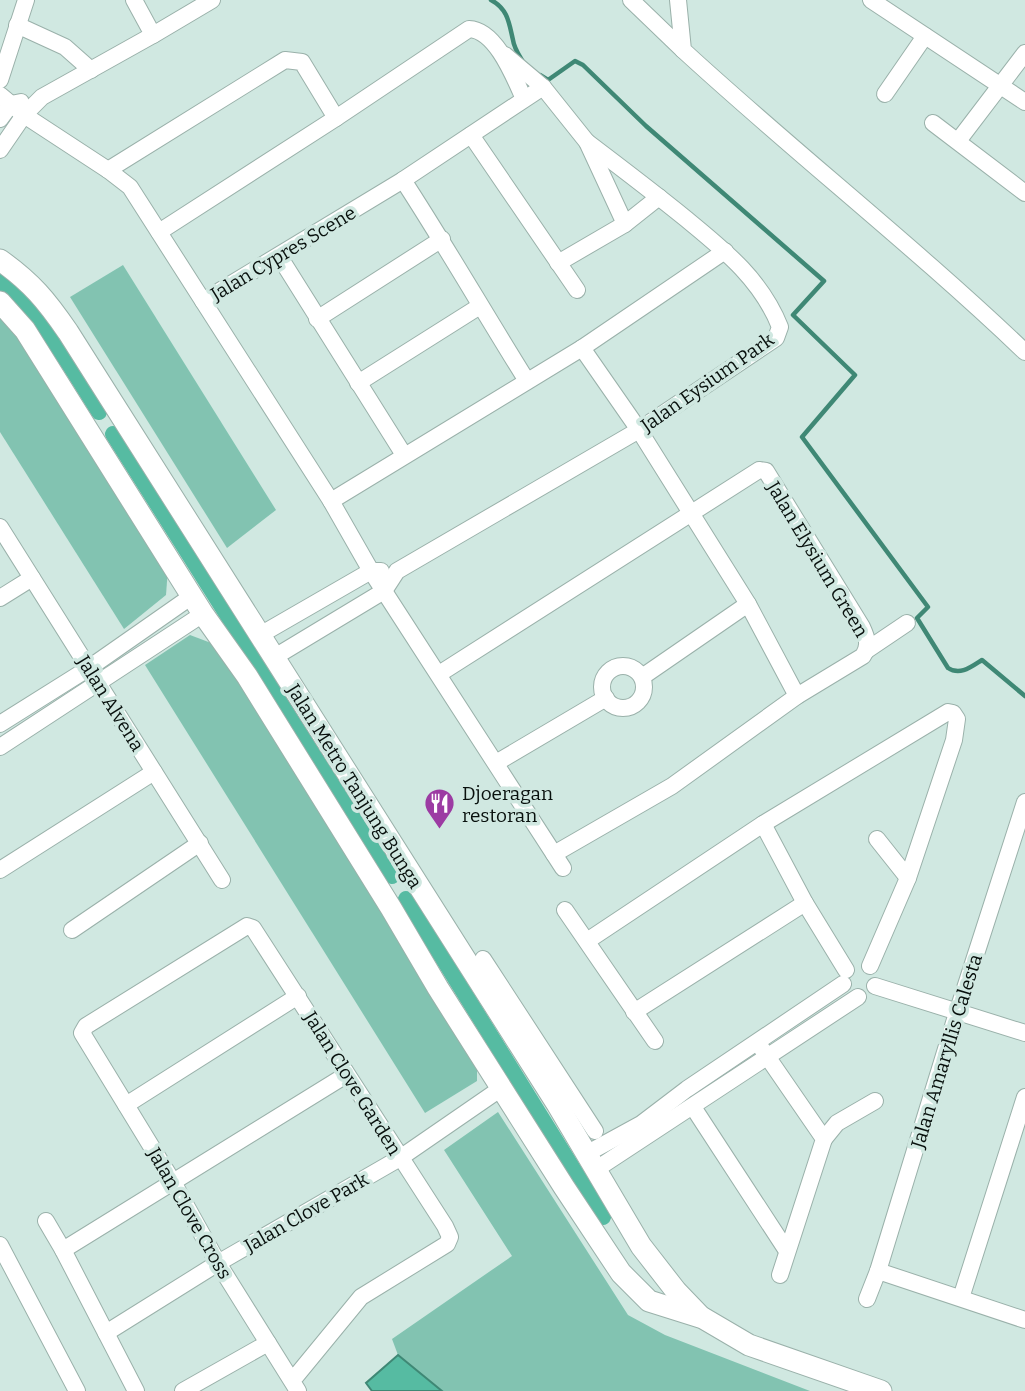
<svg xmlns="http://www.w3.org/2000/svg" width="1025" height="1391" font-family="Bitter,serif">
	<rect width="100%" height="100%" fill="#d0e8e1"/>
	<!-- green -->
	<g fill="#82c3b1">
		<path d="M123,265L276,510L227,548L70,297Z"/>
		<path d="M0,314L13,325L168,568L166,595L124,629L0,432Z"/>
		<path d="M190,635L219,646L477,1059V1081L425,1113L145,665Z"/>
		<path d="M498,1112L628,1315L665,1335L810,1391H442L398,1355L392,1339L512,1256L444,1150Z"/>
	</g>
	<!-- water -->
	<path fill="#56bba2" stroke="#3f8875" stroke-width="2" d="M398,1355L442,1391H372L366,1383Z"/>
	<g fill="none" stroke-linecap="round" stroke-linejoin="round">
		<!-- stream -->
		<g stroke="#3f8875" stroke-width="4.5">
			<path d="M491,0C508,9 509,23 513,40C514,48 519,55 523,62"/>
			<path d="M540,75L548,80L575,61L583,65L646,126L824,281L793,315L855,375L802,437L928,607L917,618L948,668C960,676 971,667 982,660L1025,696"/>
		</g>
		<!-- canal -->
		<g stroke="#56bba2" stroke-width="16">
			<path d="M0,282C39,310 73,371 99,412"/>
			<path d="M113,434L392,876"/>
			<path d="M406,899L603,1217"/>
		</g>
		<defs>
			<g id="minor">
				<path d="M631,0L683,50"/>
				<path d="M678,0L683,50C795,153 915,247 1025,352"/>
				<path d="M871,0L1025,102"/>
				<path d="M17,25L65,47L91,70"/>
				<path d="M153,35L212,0"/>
				<path d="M505,55L543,87L587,142L625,224"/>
				<path d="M0,80L26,0"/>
				<path d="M885,94L925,36"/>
				<path d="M0,95L24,115L108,170L130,187L331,501L371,571L563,868"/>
				<path d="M0,119L11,104L21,102"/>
				<path d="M933,123L1025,193"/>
				<path d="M471,135L577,290"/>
				<path d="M958,141L1025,53"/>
				<path d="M0,150L24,115L42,97L153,35L134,0"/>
				<path d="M108,170L285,60L302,62L336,118"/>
				<path d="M403,180C446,246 485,314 527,381"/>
				<path d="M159,232L336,118L469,29C496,30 514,77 524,99"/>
				<path d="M279,256L404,455"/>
				<path d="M558,263L625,224L659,197"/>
				<path d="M203,301L403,180L543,87"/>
				<path d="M317,319L442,239"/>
				<path d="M582,348L639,430L748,604L797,696"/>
				<path d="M358,383L480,306"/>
				<path d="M331,501L582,348L725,251"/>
				<path d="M0,527L222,880"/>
				<path d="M0,598L32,578"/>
				<path d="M260,635L371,571H381"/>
				<path d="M867,650L907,623"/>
				<path d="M273,658L384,591L397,571L639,430L776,338L780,327C761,279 724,250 685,218C653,192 620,167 587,142"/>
				<circle cx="623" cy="687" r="21"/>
				<path d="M439,674L759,470L766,471L862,627C867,638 870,645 863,656L797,696L672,786L554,854"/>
				<path d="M642,677L748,604"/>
				<path d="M0,724L89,668L192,596"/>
				<path d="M0,747L203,614"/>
				<path d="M496,763L606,698"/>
				<path d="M763,824L805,903L846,970"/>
				<path d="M877,839L908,878"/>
				<path d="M0,870L154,772"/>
				<path d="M565,910L655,1041"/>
				<path d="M72,930L200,843"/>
				<path d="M587,941L763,824L948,712L953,713L957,719L954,740L908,878L870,966"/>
				<path d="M483,959L595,1131"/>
				<path d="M875,986L1025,1033"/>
				<path d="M634,1012L805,903"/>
				<path d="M762,1049L824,1139L780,1275"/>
				<path d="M126,1105L298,996"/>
				<path d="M693,1107L787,1251"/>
				<path d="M824,1139L837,1123L875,1101"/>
				<path d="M586,1154L641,1124L687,1089L843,984"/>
				<path d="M595,1170L858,997"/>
				<path d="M46,1221L63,1250L136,1391"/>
				<path d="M0,1245L77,1391"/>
				<path d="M63,1250L346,1075"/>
				<path d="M878,1271L1025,1320"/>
				<path d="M961,1298L1025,1097"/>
				<path d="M867,1299L878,1271L957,1013L1025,802"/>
				<path d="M106,1333L218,1263L400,1158L503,1087"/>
				<path d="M292,1381L361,1297L447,1244L450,1237L445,1226L253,928L247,926L86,1026L82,1033L173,1182L218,1263L298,1391"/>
				<path d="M183,1391L268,1343"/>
			</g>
			<g id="major">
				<path d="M0,260C32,283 46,300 68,332L557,1104L641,1246L676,1291L701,1317"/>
				<path d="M0,302L25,330L203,614L247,676L391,908L438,988L564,1187L621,1273L649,1301L703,1318L749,1345L881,1391"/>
			</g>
		</defs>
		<!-- minor casing -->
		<use href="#minor" stroke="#9ab1aa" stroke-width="18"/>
		<!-- major casing -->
		<use href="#major" stroke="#9ab1aa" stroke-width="23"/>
		<!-- minor -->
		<use href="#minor" stroke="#fff" stroke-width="16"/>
		<!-- major -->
		<use href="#major" stroke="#fff" stroke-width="21"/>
	</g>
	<!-- icons -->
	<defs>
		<symbol id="restaurant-pin" viewBox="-11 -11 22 30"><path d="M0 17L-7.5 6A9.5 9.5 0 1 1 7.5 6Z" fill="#9c3ba3" stroke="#d0e8e1"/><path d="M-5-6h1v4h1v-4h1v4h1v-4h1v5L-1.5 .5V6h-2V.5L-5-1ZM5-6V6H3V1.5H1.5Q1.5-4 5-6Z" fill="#fff"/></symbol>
	</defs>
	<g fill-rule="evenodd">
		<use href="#restaurant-pin" x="422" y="786" width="35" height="47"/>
	</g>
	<g text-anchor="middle" stroke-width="7" stroke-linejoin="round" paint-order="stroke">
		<!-- street labels -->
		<g font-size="19" fill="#08100d" stroke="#d0e8e1">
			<text transform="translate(283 253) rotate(-31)" y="7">Jalan Cypres Scene</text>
			<text transform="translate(707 382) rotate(-35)" y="7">Jalan Eysium Park</text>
			<text transform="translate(818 559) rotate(59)" y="7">Jalan Elysium Green</text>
			<text transform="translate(111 703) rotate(58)" y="7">Jalan Alvena</text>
			<text transform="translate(355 786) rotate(58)" y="7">Jalan Metro Tanjung Bunga</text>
			<text transform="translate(946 1051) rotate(-73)" y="7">Jalan Amaryllis Calesta</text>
			<text transform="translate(353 1083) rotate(58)" y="7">Jalan Clove Garden</text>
			<text transform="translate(306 1212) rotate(-30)" y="7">Jalan Clove Park</text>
			<text transform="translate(190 1213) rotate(60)" y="7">Jalan Clove Cross</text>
		</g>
		<!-- poi labels -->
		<g font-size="19" fill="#08100d" stroke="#d0e8e1" text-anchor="start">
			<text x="462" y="800">Djoeragan<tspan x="462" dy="22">restoran</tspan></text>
		</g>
	</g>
</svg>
